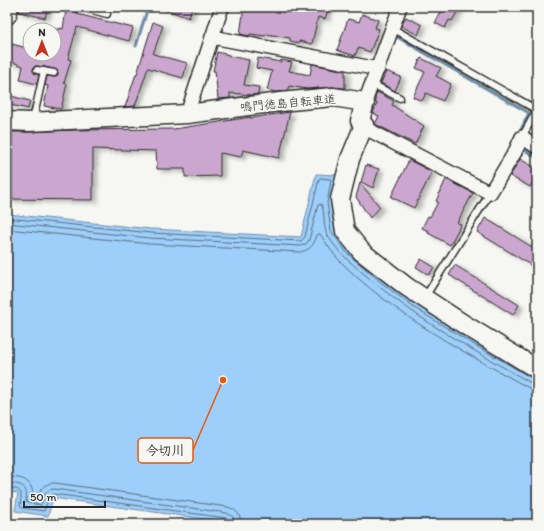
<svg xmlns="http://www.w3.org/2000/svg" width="544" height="531" font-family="Itim,'Klee One',sans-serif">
	<defs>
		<filter id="shadow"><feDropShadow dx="4.5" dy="2.5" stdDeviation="2" flood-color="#0004"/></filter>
	</defs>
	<rect width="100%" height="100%" fill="#f6f6f2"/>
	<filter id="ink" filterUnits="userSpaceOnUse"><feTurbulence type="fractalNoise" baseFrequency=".025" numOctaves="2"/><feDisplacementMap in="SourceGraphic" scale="8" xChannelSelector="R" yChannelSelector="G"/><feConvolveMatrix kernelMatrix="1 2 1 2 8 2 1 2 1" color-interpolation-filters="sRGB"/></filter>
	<g filter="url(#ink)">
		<!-- water -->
		<path fill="#9dcffa" stroke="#6f8da7" d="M316,174L337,175L331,203L335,231L350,250L385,280L416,304L475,341L537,376V524H240L53,498L48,516L15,511L18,493L7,492V214L151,229L301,237Z"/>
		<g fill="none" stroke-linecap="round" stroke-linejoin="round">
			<!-- shore -->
			<g stroke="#596d7e" stroke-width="1">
				<path d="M7,218L151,233L301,241L305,237L319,179L320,178L330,179L331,181L327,203L331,231L347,253L382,283L413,307L473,344L530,377"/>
				<path d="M7,223L150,238L301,246L306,244L309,240L318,205L321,204C326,213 322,227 328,236C337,251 350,262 363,273C414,318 473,350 531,383L537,384"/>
				<path d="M7,229L150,244L300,252C311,250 314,244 317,235L320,234C326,243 332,253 340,261C391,313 465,353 529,388L537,390"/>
				<path d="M7,477C17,477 29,478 32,489C33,493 33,495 34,498H37C40,488 45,483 55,483L228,507C237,510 241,515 241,524"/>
				<path d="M7,483C22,484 28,485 26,502L28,503L41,505C44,497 44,490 54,489L227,513L233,517L235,524"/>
				<path d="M7,488C23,489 22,491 20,506L22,508L44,511L49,497L54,494L226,518L229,520L230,524"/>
			</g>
			<!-- stream -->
			<g stroke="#6f8da7" stroke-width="3">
				<path d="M397,37L529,113L519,134"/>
				<path d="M136,46L148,7"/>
				<path d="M520,147L537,158"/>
			</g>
		</g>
		<!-- building -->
		<g fill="#cba6cf" stroke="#2b2b2b" filter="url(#shadow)">
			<path d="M19,7H48L45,18L19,12Z"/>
			<path d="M161,7H192L189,18L161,8Z"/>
			<path d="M244,7H329L325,19L318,17L312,44L299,41V43L290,41V38L266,34L265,36L250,34V36L240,34Z"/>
			<path d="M444,7H460L452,21L449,20L445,28L435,23Z"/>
			<path d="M66,10L77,12V14L133,28L129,41L77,27L68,59L71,60L64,83L67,84L61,109L44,106L48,86L45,85L47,76L56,77L58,73L57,70L45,67L35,66L33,70L34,73L39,75L37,84L20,80L23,66L7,60L12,44L30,49V54H54V28L59,30L60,28L63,29Z"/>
			<path d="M362,14L378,20L375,28L379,29L370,52L358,48L355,56L337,50L348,19L359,22Z"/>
			<path d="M406,17L422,25L418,35L401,26Z"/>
			<path d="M153,22L163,26L153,54L187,63L183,78L148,68L135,106L125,107L136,74H137Z"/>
			<path d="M217,52L229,55V56L249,60L244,85L259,87L258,94L252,95L230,93V98L218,99L215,71H213Z"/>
			<path d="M258,58L281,62V60L292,62L289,71L310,75L312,64L345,71V88L332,87L307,89L289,86L287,91L276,92L267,90L272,71L256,68Z"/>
			<path d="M421,58L441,68L436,76L451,84L443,101L426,93L422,101L413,97L425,72L416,68Z"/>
			<path d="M386,71L401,77L395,91L381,83Z"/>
			<path d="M377,92L394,101L392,105L424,126L415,144L375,124L379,116L373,113L377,103L375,102V98Z"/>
			<path d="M7,95L30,101L28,109L7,104Z"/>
			<path d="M290,112L279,158L243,150L241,157L220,153V176L185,177V169H157L156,151L93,149V200L7,199V132H30L74,130L174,129L251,117L250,118Z"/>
			<path d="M520,159L537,169V174L530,187L510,176Z"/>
			<path d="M409,160L432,172L414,208L391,197Z"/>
			<path d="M366,165L379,169L373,188L361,182Z"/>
			<path d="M446,179L473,193L457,223L461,224L450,245L428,233L429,231L422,228L428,216L430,217L438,202L436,201Z"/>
			<path d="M360,183L380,207L370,218L356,197Z"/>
			<path d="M485,218L537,250V269L477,232Z"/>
			<path d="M421,259L434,267L429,275L416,267Z"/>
			<path d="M455,265L519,305L513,315L449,275Z"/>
		</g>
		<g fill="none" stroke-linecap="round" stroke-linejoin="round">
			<defs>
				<g id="service">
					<path d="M81,7L107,14"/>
					<path d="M392,28L537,110"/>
					<path d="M37,70L54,73"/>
					<path d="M372,84L400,98"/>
					<path d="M33,120L44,71"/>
					<path d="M522,137L537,110"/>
					<path d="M425,297L490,193"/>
				</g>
				<g id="minor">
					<path d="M212,37L378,69"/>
					<path d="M365,102L400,7"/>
					<path d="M187,114L222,7"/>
					<path d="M364,125L367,129L490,193L515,152L522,137L537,147"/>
				</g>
				<g id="secondary">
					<path d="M7,15L9,7"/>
					<path d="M7,121L29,122L187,114L280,102L333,97L365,102L360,121L364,125L350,159L340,199L345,231L362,252L407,287L465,325L537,369"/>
				</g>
			</defs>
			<!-- service casing -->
			<use href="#service" stroke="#2b2b2b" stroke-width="9"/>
			<!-- minor casing -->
			<use href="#minor" stroke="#2b2b2b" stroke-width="16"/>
			<!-- secondary casing -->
			<use href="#secondary" stroke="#2b2b2b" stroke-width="21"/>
			<!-- service -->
			<use href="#service" stroke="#f6f6f2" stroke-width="6"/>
			<!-- minor -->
			<use href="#minor" stroke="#f6f6f2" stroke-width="13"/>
			<!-- secondary -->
			<use href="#secondary" stroke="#f6f6f2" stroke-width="18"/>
		</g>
	</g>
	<g text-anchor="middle" stroke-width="4" stroke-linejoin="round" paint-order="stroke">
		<!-- street labels -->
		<g font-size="12" fill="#2b2b2b" stroke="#f6f6f2">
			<text transform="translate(288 103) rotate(-5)" y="4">鳴門徳島自転車道</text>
		</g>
	</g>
	<!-- callouts -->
	<path fill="none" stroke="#e8590c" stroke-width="1.5" d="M223 380L193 450"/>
	<circle fill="#e8590c" stroke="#f6f6f2" stroke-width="1.5" cx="223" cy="380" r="4"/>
	<rect fill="#f6f6f2" stroke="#e8590c" stroke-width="1.5" x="138" y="438" width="55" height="25" rx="4"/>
	<g font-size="13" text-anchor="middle" font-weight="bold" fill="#2b2b2b">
		<text x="165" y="455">今切川</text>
	</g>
	<!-- margin -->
	<rect width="544" height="531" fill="none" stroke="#f6f6f2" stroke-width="24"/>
	<rect x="12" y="12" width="520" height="507" fill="none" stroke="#2b2b2b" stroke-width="1.5" filter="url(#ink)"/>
	<!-- north arrow -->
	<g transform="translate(42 42)"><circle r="19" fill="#f6f6f2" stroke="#a5a5a2"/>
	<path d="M0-3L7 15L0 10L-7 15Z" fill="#c8321e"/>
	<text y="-6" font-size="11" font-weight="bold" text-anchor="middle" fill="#2b2b2b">N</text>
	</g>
	<!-- scale -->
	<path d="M24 501v6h81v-6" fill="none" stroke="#2b2b2b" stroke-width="2"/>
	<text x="30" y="501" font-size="12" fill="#2b2b2b" stroke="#f6f6f2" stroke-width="3" paint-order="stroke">50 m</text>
</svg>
